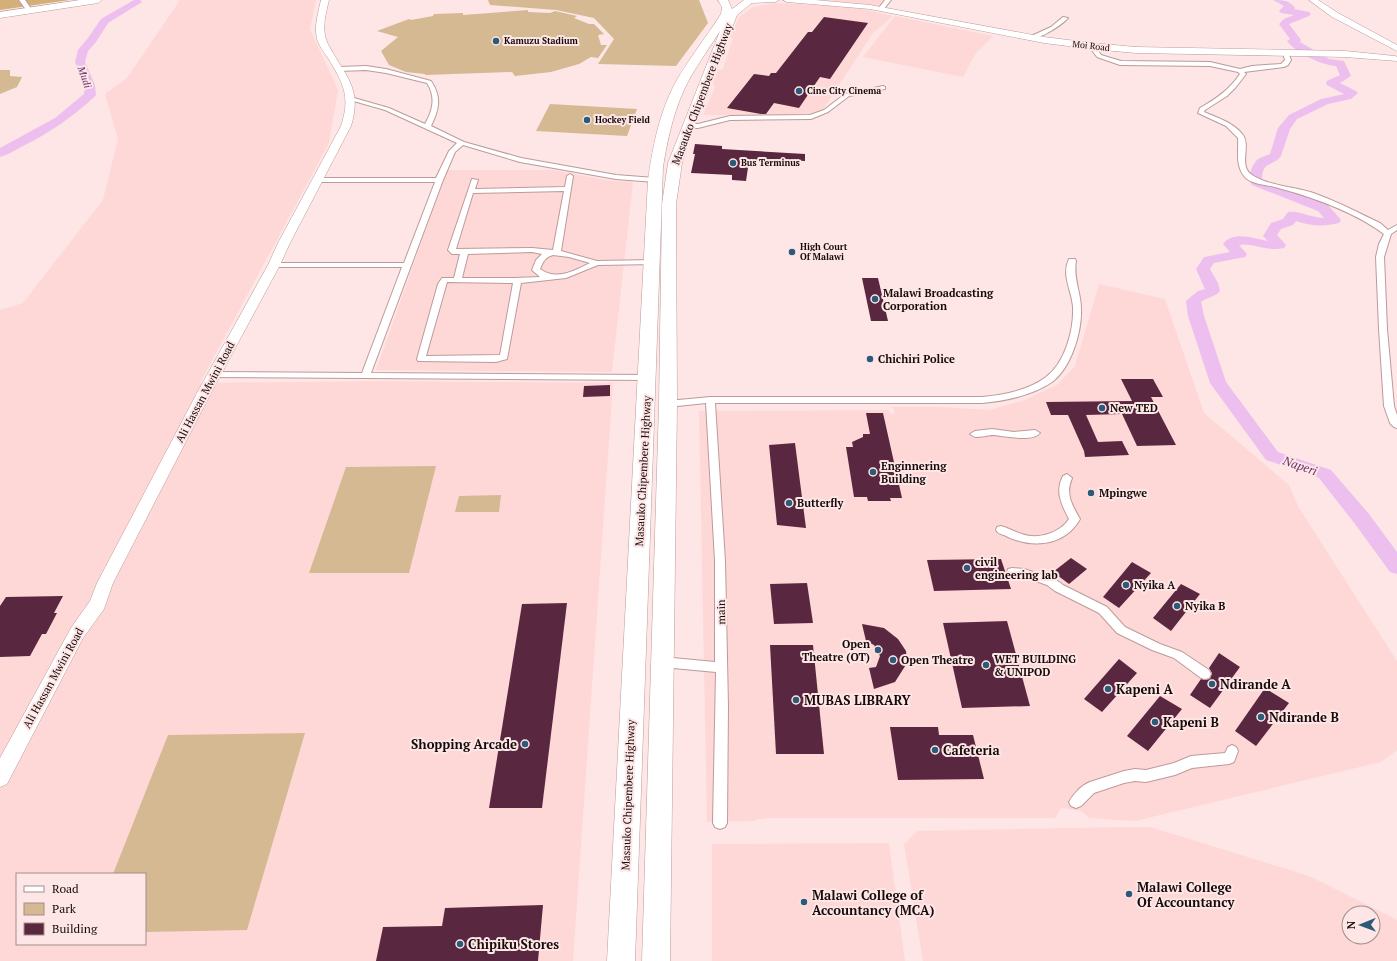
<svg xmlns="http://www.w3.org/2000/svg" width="1397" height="961" font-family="'PT Serif',serif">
	<rect width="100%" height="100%" fill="#fde6e5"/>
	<!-- built -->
	<g fill="#fed8d7" fill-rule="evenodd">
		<path d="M180,0H316L310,29L338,90L329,143L200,383L374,381L613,383L573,961H0V310L23,303L103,200L118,139L105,94L127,78ZM17,874H145V944H17Z"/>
		<path d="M819,0H886L882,6Z"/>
		<path d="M775,3L844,6L863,9L893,16L873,33L822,111L803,116L784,117L746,115H703L715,87L713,83L718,70L723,69L733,38L730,37L739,17L753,7Z"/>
		<path d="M895,16L993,36L976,53L963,77L863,57Z"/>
		<path d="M447,170H554L605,180L633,182L612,372L376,370Z"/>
		<path d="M1099,284L1165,299L1204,413L1289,485L1299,508L1397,661V750L1381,762L1135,821L1089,818L1081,811L1061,808L1055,818H767L759,819L755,821L707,822L699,411L889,410L890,414L895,413L893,407H938L989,410L1022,401L1057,385L1075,366Z"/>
		<path d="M1125,827H1150L1309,876L1397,920V961H923L904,844L918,831ZM1349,913H1373V937H1349Z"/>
		<path d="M889,843L905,961H712V844Z"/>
	</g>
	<!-- green -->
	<g fill="#d4b993">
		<path d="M488,0H699L708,23L676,66L598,64L614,39L594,18L556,10L490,5Z"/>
		<path d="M528,10V12L550,13L555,11L577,16L574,18L589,24H594L604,34L598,35L601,45H607L598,58L591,57L579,64L551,72L515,76L512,72L425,75V74L406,72L389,65L381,51L398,37L377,31L409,19L411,20L433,16L434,14L463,13V15Z"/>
		<path d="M0,70H10V76L22,77L17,87L0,94Z"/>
		<path d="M550,104L637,109L627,136L536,131Z"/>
		<path d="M436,466L409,573H309L346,467Z"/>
		<path d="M501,495L499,512H455L459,496Z"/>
		<path d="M305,733L247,930L145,932V874H113L168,735Z"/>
	</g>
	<!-- forest -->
	<path fill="#d4af7a" d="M0,0H70L0,10Z"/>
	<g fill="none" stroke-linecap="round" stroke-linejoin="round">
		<!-- river -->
		<g fill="#ecbfef" fill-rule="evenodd">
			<path d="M134,0H140L142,2L108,23L96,42L88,51L85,62L95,85L96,95L94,97C73,117 49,133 23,146C15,150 8,155 0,157V148L55,118L84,94L85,85L75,62L78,50L88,38L101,19Z"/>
			<path d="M1273,0C1283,0 1289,0 1295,8L1294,9L1309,12L1311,14L1309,16L1289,24L1301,40L1300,42L1329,59L1344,61L1351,76L1340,83L1356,91L1358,93L1351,99L1328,104L1297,119L1290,129L1281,156C1273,167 1262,160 1262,180L1328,205L1341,220L1339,223C1323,227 1311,226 1296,221L1293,225L1281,229L1277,235L1286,245L1284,248C1266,252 1252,242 1239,245L1247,254L1245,257L1214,263L1210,269L1218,283L1220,291C1217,296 1206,298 1201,302L1204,316L1226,382L1278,452L1331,470L1369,514L1397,552V574L1390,572L1355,524L1319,478L1266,460L1210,383L1188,316L1186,301L1198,291L1205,289L1196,269L1204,257L1230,252L1223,244C1233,230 1255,239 1268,241L1263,236L1271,223L1283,219L1288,212C1299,210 1312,218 1324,218L1318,211L1252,185C1247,178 1252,165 1257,160C1260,157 1266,156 1270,154L1278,128L1289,115L1321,99L1344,94L1327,85L1326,83L1327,81L1340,75L1336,66C1321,65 1296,53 1287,41L1290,39L1279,24L1284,19L1294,15L1281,13L1279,11L1284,6Z"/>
		</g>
	</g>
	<!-- building -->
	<g fill="#5a2740">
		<path d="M824,17L868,23L830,79L820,77L799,108L774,103L766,114H761L727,108L754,74L769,76L771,73H776L808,32H812Z"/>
		<path d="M695,144L722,146V149L805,154V161L762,159L761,162L749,161L746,181L732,180V175L691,173L695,154H693Z"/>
		<path d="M862,278H878L888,321H871Z"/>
		<path d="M1121,379H1153L1163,397H1151L1176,445L1137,446L1122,414L1086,415L1098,442L1122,441L1129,455L1085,457L1084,451L1068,415H1051L1046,402L1132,401Z"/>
		<path d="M610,385V396L583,397L584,386Z"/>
		<path d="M866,413H883L902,498H890L891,501H868L867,497H854L846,447H853L852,442L863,437V434H870Z"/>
		<path d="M795,443L800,482L806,528L777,525L769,445Z"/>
		<path d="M1071,558L1087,569L1069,584L1053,572Z"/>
		<path d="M1001,559L1011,589L934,591L927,560Z"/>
		<path d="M1132,562L1151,573L1119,608L1103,597Z"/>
		<path d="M807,583L813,623L774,624L770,584Z"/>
		<path d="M1181,584L1200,594L1171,631L1153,618Z"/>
		<path d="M63,596L54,613H57L46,634H42L30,656L0,657V606L6,597Z"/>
		<path d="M567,603L542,808H489L522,604Z"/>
		<path d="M1007,621L1030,706L962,708L943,623Z"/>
		<path d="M862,624L884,628L898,639L906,651L907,663L895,682L874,689L869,668L876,667L880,656L874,645L866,641Z"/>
		<path d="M770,645H813L824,754H776Z"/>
		<path d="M1219,653L1240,667L1210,708L1190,695L1201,679L1205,680L1210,679L1212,673L1209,668Z"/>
		<path d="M1119,659L1137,673L1102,712L1084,699Z"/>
		<path d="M1265,688L1289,703L1256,746L1235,731Z"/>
		<path d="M1160,696L1182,709L1148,751L1127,736Z"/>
		<path d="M890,727H938L939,735H973L984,779L898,780Z"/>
		<path d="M543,905L538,961H376L383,927L442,926L445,908Z"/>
	</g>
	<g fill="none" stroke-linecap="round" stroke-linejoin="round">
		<defs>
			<g id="street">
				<path d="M19,0H25L32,10L31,11H27Z"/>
				<path d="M885,0H891L883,10H879L878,9Z"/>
				<path d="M1063,17L1068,18C1062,25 1035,43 1027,38L1051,27Z"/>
				<path d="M1090,45H1094L1101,55L1121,61L1210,62L1240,69L1252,66L1281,64L1285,60L1283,53L1288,52L1291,60L1288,65L1284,67L1244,72L1246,74L1236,87L1227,96L1205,110L1204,112C1218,118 1234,123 1243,135C1251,146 1238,166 1252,175C1268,186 1298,187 1316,194C1338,202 1359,213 1380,223L1388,230L1397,225V230L1391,234L1384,257L1387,329L1394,406L1397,415V428L1394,427L1390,423L1384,406L1379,329L1376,257L1379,244L1384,234C1353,211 1312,197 1275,187C1266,185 1250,184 1244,176C1235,164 1239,151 1238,138L1226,126L1198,113L1200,108C1216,99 1229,90 1240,74L1238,72L1210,66L1120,65L1097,57L1089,46Z"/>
				<path d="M366,66L386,69L431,81C442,97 439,110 431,126L464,142L521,158L616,175L655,178L659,180L655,182L616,179L520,162L463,145L455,152L443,180L371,373L647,375L651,378L650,380L210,377L209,375L213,372L362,373L402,267H274L270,265L274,263H404L435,182H318L314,180L318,178H436L449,151L457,143L385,110L350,100V98H354L389,108L425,124C433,110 436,97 427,83L386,73L366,70L339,71L336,69L339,67Z"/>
				<path d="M883,86L885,87V89L849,96L828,112L811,119L730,120L698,128H688L685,126L688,124H698L730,116L810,115L824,110L845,94Z"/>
				<path d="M570,174L573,176L561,251L597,261L653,260L657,262L656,264L598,265L566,278L521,283L507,359L496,362L418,361L417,359L438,284L442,278H454L460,254H452L448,250L472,179L478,180L475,189L565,187L567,176ZM564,191L553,250L532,248L456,249L473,193ZM532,252L542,254L536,260L532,270L540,277L514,278H462L468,254ZM553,255L569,257L590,263C574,271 556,281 540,269C543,262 545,257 553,255ZM447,282L513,283L500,355L426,356Z"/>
				<path d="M1069,259H1075L1076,261C1073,279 1081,292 1081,309C1082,332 1071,368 1052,382C1033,395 1005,401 982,403H715L725,561L728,707L727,823L725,827L720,829L715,827L713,823L716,672L662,667L658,665L656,662L658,659L662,657L715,662V561L706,403L668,407L663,404L668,401L710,397H982C1003,395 1029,390 1046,377C1065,363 1074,330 1073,307C1072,291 1061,275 1069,259Z"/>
				<path d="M992,429L1014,432L1035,430L1040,433C1032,443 1002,435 991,435C986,436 980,437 975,437L970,434L975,431Z"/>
				<path d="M1067,474L1072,478C1065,494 1072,505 1080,519C1065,546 1032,549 1006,536C1002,534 998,534 996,530L997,527L1001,526C1009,528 1014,532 1022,534C1038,540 1060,533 1069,519C1061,504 1055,491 1063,476Z"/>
				<path d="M1012,568L1024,569L1055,579L1063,585L1107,607L1125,627L1160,644L1182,652L1209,670L1211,674L1209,678L1205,679L1201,678L1174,658L1152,650L1117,633L1099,613L1055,591L1047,585L1024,577L1008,575L1007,572L1008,569Z"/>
				<path d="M1232,745L1236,747L1238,751L1234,762L1229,764L1192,768L1175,775L1146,782L1135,781L1124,783L1094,793L1081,806L1076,808L1071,806L1069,802C1073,794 1082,785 1090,782L1124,771L1135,769L1146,770L1174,763L1191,756L1225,753L1228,747Z"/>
			</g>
			<g id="secondary">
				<path d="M321,0H329C326,13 322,26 326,39C328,46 333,52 336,58C352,83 360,96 351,126L290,243L280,265L211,393L113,583L104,609L83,638L7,784L0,787V758L71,628L90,601L97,583L197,393L268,265L278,243L341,126C351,96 343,83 328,58C324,52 319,46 317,39C314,26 318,13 321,0Z"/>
				<path d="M747,0H779L775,2L750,3H747Z"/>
				<path d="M783,0H815L870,5L1044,37L1092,43L1136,47L1345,51L1395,56L1397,57V61L1345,57L1136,53L1092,49L1044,43L870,9L787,2Z"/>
				<path d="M1309,0H1318L1338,13L1397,45V51L1332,17Z"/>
			</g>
			<path id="primary" d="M80,0H102L98,3L0,18V12Z"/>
			<path id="highway" d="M718,0H728L732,9L744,0H752L753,2L737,15L687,145L682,163L676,204L677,404L670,961H642L659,404L662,204L668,163L720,31C710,47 699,62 690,78C675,105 668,136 663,167L635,961H607L648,180C653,145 660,109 678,78C691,56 707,36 721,14L722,7Z"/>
		</defs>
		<!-- street casing -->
		<use href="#street" stroke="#bd9a99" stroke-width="2"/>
		<!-- secondary casing -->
		<use href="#secondary" stroke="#bd9a99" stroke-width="1"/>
		<!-- primary casing -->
		<use href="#primary" stroke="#bd9a99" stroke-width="1"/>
		<!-- highway casing -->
		<use href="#highway" stroke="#bd9a99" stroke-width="1"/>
		<!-- street -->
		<use href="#street" fill="#fff" fill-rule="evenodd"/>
		<!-- secondary -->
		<use href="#secondary" fill="#fff" fill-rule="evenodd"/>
		<!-- primary -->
		<use href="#primary" fill="#fff" fill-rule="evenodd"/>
		<!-- highway -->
		<use href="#highway" fill="#fff" fill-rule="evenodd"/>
	</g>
	<!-- markers -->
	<g fill="#2c5b7a" stroke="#fde6e5" stroke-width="1.5">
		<circle cx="496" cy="41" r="4"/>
		<circle cx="799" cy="91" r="4"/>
		<circle cx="587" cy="120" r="4"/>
		<circle cx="733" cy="163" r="4"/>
		<circle cx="792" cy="252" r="4"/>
		<circle cx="875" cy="299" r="4"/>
		<circle cx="870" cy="359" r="4"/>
		<circle cx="1102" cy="408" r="4"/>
		<circle cx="873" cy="472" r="4"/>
		<circle cx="1091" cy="493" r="4"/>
		<circle cx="789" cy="503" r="4"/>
		<circle cx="967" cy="568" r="4"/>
		<circle cx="1126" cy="585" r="4"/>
		<circle cx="1177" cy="606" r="4"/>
		<circle cx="878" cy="650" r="4"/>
		<circle cx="893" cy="660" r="4"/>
		<circle cx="986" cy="665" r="4"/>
		<circle cx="1212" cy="684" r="4"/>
		<circle cx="1108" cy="689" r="4"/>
		<circle cx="796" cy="700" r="4"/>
		<circle cx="1261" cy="717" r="4"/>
		<circle cx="1155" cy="722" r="4"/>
		<circle cx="525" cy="744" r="4"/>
		<circle cx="935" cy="750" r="4"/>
		<circle cx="1129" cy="894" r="4"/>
		<circle cx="804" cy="902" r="4"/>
		<circle cx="460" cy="944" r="4"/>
	</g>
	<g text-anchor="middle" stroke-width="4" stroke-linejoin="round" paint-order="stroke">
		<!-- far-poi labels -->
		<g font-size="9" font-weight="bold" fill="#160a0a" stroke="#fde6e5" text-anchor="start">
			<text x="504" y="44">Kamuzu Stadium</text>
			<text x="807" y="94">Cine City Cinema</text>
			<text x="595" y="123">Hockey Field</text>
			<text x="741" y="166">Bus Terminus</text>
			<text x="800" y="250">High Court<tspan x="800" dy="10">Of Malawi</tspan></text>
		</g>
		<!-- far-street labels -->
		<g font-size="9" fill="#160a0a" stroke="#fde6e5">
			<text transform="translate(1091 46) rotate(6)" y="3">Moi Road</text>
		</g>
		<!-- far-water labels -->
		<g font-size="10" font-style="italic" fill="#66316b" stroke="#fde6e5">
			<text transform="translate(85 77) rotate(71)" y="4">Mudi</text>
		</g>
		<!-- street labels -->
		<g font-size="11" fill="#160a0a" stroke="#fde6e5">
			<text transform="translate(702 94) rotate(-69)" y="4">Masauko Chipembere Highway</text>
			<text transform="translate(205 392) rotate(-62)" y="4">Ali Hassan Mwini Road</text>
			<text transform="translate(643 471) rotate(-87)" y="4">Masauko Chipembere Highway</text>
			<text transform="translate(721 612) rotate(-91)" y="4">main</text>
			<text transform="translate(53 678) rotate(-61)" y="4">Ali Hassan Mwini Road</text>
			<text transform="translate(628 795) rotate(-88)" y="4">Masauko Chipembere Highway</text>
		</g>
		<!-- poi labels -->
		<g font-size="11" font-weight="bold" fill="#160a0a" stroke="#fde6e5" text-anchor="start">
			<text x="883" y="297">Malawi Broadcasting<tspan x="883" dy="13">Corporation</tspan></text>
			<text x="878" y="363">Chichiri Police</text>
			<text x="1110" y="412">New TED</text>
			<text x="881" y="470">Enginnering<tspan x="881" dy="13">Building</tspan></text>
			<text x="1099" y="497">Mpingwe</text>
			<text x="797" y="507">Butterfly</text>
			<text x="975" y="566">civil<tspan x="975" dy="13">engineering lab</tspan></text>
			<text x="1134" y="589">Nyika A</text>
			<text x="1185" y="610">Nyika B</text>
			<text x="870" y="648" text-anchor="end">Open<tspan x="870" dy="13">Theatre (OT)</tspan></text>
			<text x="994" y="663">WET BUILDING<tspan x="994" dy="13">&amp; UNIPOD</tspan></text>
			<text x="901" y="664">Open Theatre</text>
		</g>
		<!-- water labels -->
		<g font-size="12" font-style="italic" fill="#66316b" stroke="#fde6e5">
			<text transform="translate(1300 466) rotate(19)" y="4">Naperi</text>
		</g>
		<!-- near-poi labels -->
		<g font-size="13" font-weight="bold" fill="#160a0a" stroke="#fde6e5" text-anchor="start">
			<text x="1220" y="689">Ndirande A</text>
			<text x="1116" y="694">Kapeni A</text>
			<text x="804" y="705">MUBAS LIBRARY</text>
			<text x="1269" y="722">Ndirande B</text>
			<text x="1163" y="727">Kapeni B</text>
			<text x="517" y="749" text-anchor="end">Shopping Arcade</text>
			<text x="943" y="755">Cafeteria</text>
			<text x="1137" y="892">Malawi College<tspan x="1137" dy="15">Of Accountancy</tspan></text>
			<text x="812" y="900">Malawi College of<tspan x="812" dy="15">Accountancy (MCA)</tspan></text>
			<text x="468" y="949">Chipiku Stores</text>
		</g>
	</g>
	<!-- legend -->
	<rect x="16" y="873" width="130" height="72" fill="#fde6e5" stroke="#a18e8d"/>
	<rect x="24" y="886" width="20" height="6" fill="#ffffff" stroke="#a18e8d"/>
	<text x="52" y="893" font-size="12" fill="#160a0a">Road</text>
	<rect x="24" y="903" width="20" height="12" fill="#d4b993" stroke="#a18e8d"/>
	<text x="52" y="913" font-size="12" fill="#160a0a">Park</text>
	<rect x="24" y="923" width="20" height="12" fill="#5a2740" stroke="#a18e8d"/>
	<text x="52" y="933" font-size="12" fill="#160a0a">Building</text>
	<!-- north arrow -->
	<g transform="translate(1361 925) rotate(269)"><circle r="19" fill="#fde6e5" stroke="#a18e8d"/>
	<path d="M0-3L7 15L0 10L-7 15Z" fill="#2c5b7a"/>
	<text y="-6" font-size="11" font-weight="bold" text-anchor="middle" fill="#160a0a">N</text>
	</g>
</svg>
